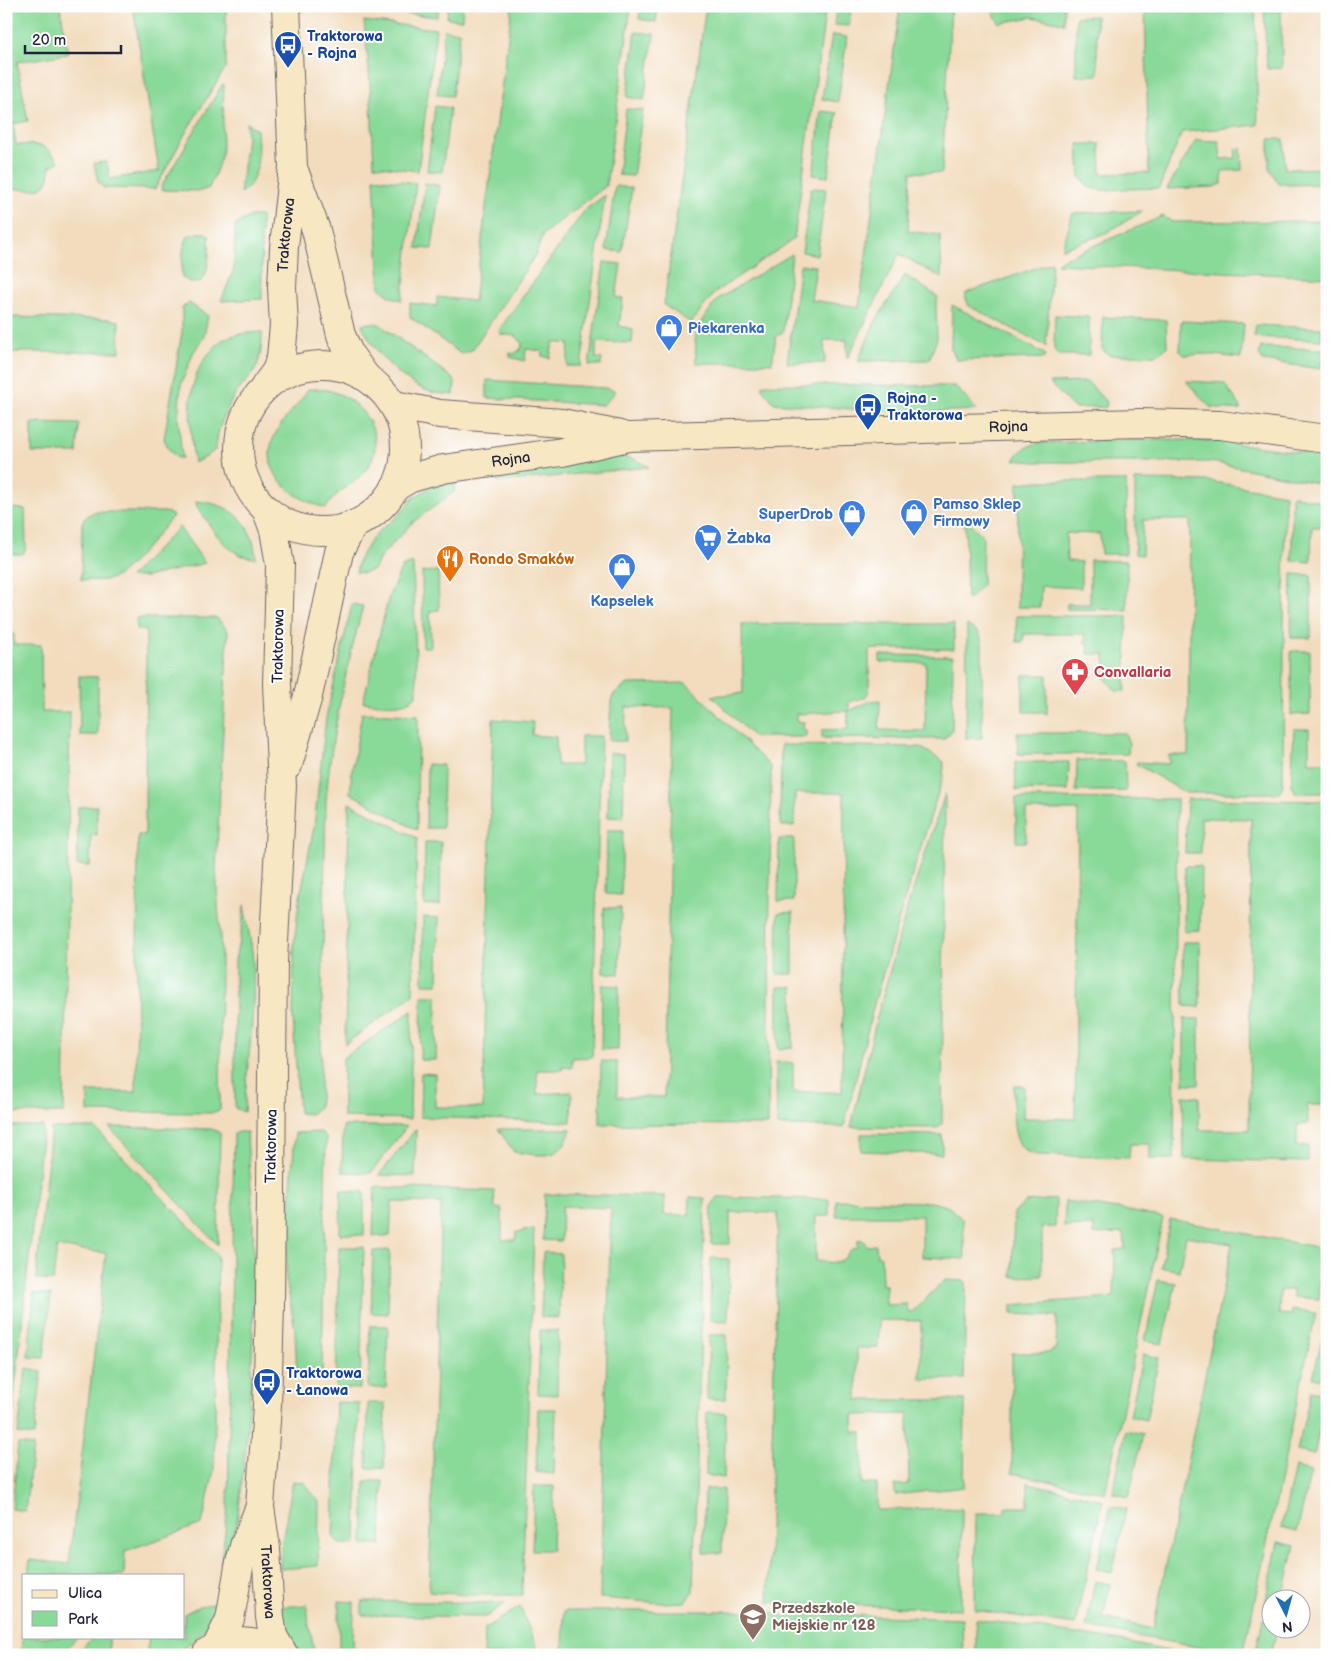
<svg xmlns="http://www.w3.org/2000/svg" width="1333" height="1661" font-family="'Balsamiq Sans',sans-serif">
	<rect width="100%" height="100%" fill="#fff"/>
	<filter id="ink" filterUnits="userSpaceOnUse"><feTurbulence type="fractalNoise" baseFrequency=".02" numOctaves="2"/><feDisplacementMap in="SourceGraphic" scale="10" xChannelSelector="R" yChannelSelector="G"/><feConvolveMatrix kernelMatrix="1 2 1 2 8 2 1 2 1" color-interpolation-filters="sRGB"/></filter>
	<filter id="wash" filterUnits="userSpaceOnUse"><feTurbulence type="fractalNoise" baseFrequency=".0096" numOctaves="4" result="noise"/><feDisplacementMap in="SourceGraphic" scale="20" xChannelSelector="R" yChannelSelector="G"/><feGaussianBlur stdDeviation="1.12" result="paint"/><feColorMatrix in="noise" values="0 0 0 0 0 0 0 0 0 0 0 0 0 0 0 0 0 1.4 0 .05"/><feComposite in="paint" operator="in"/></filter>
	<g filter="url(#wash)">
		<rect width="100%" height="100%" fill="#f2dcbd"/>
		<!-- green -->
		<g fill="#89d999" stroke="#567e6a">
			<path d="M6,6H60L68,54L17,62L28,121L13,124L16,145C39,144 45,143 59,162L50,166C51,197 29,189 6,188Z"/>
			<path d="M133,6H226V67L187,130L155,189L104,188L98,182L94,163L107,162L110,179L159,171Z"/>
			<path d="M363,6H439L437,17L363,9Z"/>
			<path d="M448,6H463L462,20L447,18Z"/>
			<path d="M512,6H631L606,186L543,234L536,254L472,350L461,354L410,317V303L437,306V297L474,301Z"/>
			<path d="M641,6H658L656,22L639,19Z"/>
			<path d="M706,6H826L794,239L715,292L691,323L664,305Z"/>
			<path d="M837,6H851L849,26L834,25Z"/>
			<path d="M900,6H951L942,173L911,172L908,231L940,235L942,278L899,254L847,359V340H824L825,363H787L800,265L816,266L811,300L859,307Z"/>
			<path d="M989,6H1064V23L1032,17L999,23Z"/>
			<path d="M1145,6H1255L1258,125L1182,132L1159,188L1100,190L1088,187L1080,177L1078,144H1100L1101,174L1149,173Z"/>
			<path d="M1264,10H1281L1282,68L1267,69Z"/>
			<path d="M1096,16L1098,75L1076,76V17Z"/>
			<path d="M364,21L436,29L418,171L374,165L370,82Z"/>
			<path d="M444,30L460,32L452,96L437,95Z"/>
			<path d="M636,32L654,34L644,100L627,97Z"/>
			<path d="M832,35L847,37L838,102L822,99Z"/>
			<path d="M224,84L222,152L217,169L209,188L200,191L162,190L161,187L222,85Z"/>
			<path d="M435,106L450,108L442,172L427,171Z"/>
			<path d="M626,109L643,110L633,176L618,175Z"/>
			<path d="M821,111L837,113L828,177L813,175Z"/>
			<path d="M246,123L257,130C258,152 262,181 240,193L247,137Z"/>
			<path d="M1269,139H1284L1285,169L1327,168V184L1289,185L1278,183L1269,168Z"/>
			<path d="M1196,140L1219,141L1221,159L1236,158L1235,149L1241,148L1242,170L1222,171V184L1214,187L1167,189Z"/>
			<path d="M374,178L416,183L402,300C392,298 386,295 380,287Z"/>
			<path d="M425,183L440,186L432,249L417,248Z"/>
			<path d="M615,186L632,188L622,252L606,250Z"/>
			<path d="M811,188L826,189L817,255L802,252Z"/>
			<path d="M605,195L581,366H567L569,344L553,342L550,358L542,356V351L526,349L525,361L510,357V353L514,354L521,349L522,343L516,336L500,334L499,330L585,210Z"/>
			<path d="M1143,211L1104,234L1062,249L1073,213Z"/>
			<path d="M251,216H261L262,299L221,301L234,269L235,225Z"/>
			<path d="M1163,216L1172,222L1327,221V277L1057,264L1063,259Z"/>
			<path d="M197,233H205L209,235C210,251 210,300 182,277C182,261 181,251 188,236Z"/>
			<path d="M792,254L783,332L776,336L772,363H696L695,330L718,299Z"/>
			<path d="M604,262L621,264L616,297L623,299L619,326L633,329L632,343L596,342V358L602,359L601,365H589Z"/>
			<path d="M1052,262L1046,346L969,306L966,299V293Z"/>
			<path d="M905,275L938,297L936,306L937,339L929,360L858,361L875,322Z"/>
			<path d="M189,303L208,316L204,336L193,353L181,385L178,417L182,458H177L170,451L164,439L182,332V308Z"/>
			<path d="M952,305L1045,354V358L957,360L951,349Z"/>
			<path d="M1055,315L1089,317V355H1058L1054,349Z"/>
			<path d="M6,317L110,319L119,321L120,352H6Z"/>
			<path d="M1103,317L1166,320L1167,347L1158,355H1109L1102,349Z"/>
			<path d="M1181,321L1244,324L1241,358L1204,354L1184,355L1180,351Z"/>
			<path d="M369,323L379,324L451,377L455,382L454,395C447,394 438,394 431,392C403,384 373,351 362,325Z"/>
			<path d="M1256,325L1322,328V340L1254,337Z"/>
			<path d="M262,332C262,346 261,358 255,370C251,377 243,384 238,391C226,408 217,428 216,449L206,457L194,463C190,425 183,378 213,349C216,346 220,341 224,339C236,333 249,333 262,332Z"/>
			<path d="M1261,347L1322,349L1321,369L1263,361L1259,355Z"/>
			<path d="M487,380L605,388L616,391L603,405L487,398Z"/>
			<path d="M1186,381L1224,383L1241,407L1239,410L1210,407Z"/>
			<path d="M1088,382L1107,403L1106,407L1074,408L1049,383Z"/>
			<path d="M764,384L955,386L977,410L904,413L774,403L762,388Z"/>
			<path d="M308,389C317,389 326,389 334,392C363,402 387,436 369,465C359,483 337,488 326,508C293,500 255,470 276,433C284,417 299,405 308,389Z"/>
			<path d="M32,423L79,424L77,453H32Z"/>
			<path d="M1128,440H1189L1225,442L1327,456V485L1211,462H1036L1014,460C1020,450 1027,446 1038,443Z"/>
			<path d="M599,456C620,456 630,455 649,467L499,482L492,478L489,471Z"/>
			<path d="M457,476L454,492L413,522L381,556L374,569L364,573L356,572L359,559L369,543L380,530L399,515L413,498L433,485Z"/>
			<path d="M1135,480L1208,481L1285,494L1283,785L1279,793H1186L1136,764L1137,762L1169,764V755H1188L1190,520H1143L1142,555L1135,554Z"/>
			<path d="M1038,481H1126V554H1101L1100,534L1066,533L1067,561L1081,562V588L1041,586L1040,607H1017L1018,483Z"/>
			<path d="M1292,495L1327,503V527H1312L1311,562L1292,561Z"/>
			<path d="M196,501C233,504 252,521 256,558C232,558 217,537 205,518C201,513 196,508 196,501Z"/>
			<path d="M6,508L25,509L26,548L23,554H6Z"/>
			<path d="M94,512H164L169,513L173,516C158,533 132,569 113,578C103,582 91,580 81,580L82,523C84,517 89,515 94,512Z"/>
			<path d="M965,522L972,525L983,536L982,585L970,598H967Z"/>
			<path d="M179,527L205,563L146,577H130Z"/>
			<path d="M1090,560L1127,561V610L1067,609V604H1090Z"/>
			<path d="M413,563L417,695C403,709 382,704 363,702L389,596L402,567Z"/>
			<path d="M438,571L439,610L430,611L431,647H423L422,572Z"/>
			<path d="M1292,574L1311,575V638H1291Z"/>
			<path d="M352,604L363,606C346,670 331,734 326,800L320,1099L318,1109L310,1114L299,1113L293,1018L294,944L299,902L314,827L326,718Z"/>
			<path d="M1016,616H1127L1125,691H1116L1105,678V654H1088L1089,644L1085,643V634H1024L1023,642H1017Z"/>
			<path d="M6,617L7,634H14V645H41L42,712H70L64,1113H6Z"/>
			<path d="M136,618H217L228,631L216,869L221,953L220,1110L211,1113L88,1112V1092H136L138,835H145L146,630L137,629Z"/>
			<path d="M742,624H954V649H869V690L866,697L849,702V711L871,701L880,700L879,730L925,731L926,663L880,662V655L953,656L952,730L944,739L822,738V730L848,729V711L796,714V721L804,722L803,730H806V737H754L712,696L743,693Z"/>
			<path d="M967,625L979,633L982,641V738H966Z"/>
			<path d="M1291,651H1310V714L1291,715Z"/>
			<path d="M1023,675H1047V714L1043,712H1023Z"/>
			<path d="M79,676L98,677V735H80Z"/>
			<path d="M686,683L771,767L768,1125L600,1124L601,1061L617,1062V1097H664L673,708L626,707L625,741H609L611,701L614,694L628,684Z"/>
			<path d="M362,713L418,715L417,830L350,793L352,770Z"/>
			<path d="M493,719L533,722L532,735L556,737L557,765H581V736H601L592,1057L572,1058V1067L562,1066V1070H537V1094L572,1092L571,1122L420,1117L421,1073L435,1074V1107L483,1108Z"/>
			<path d="M1294,729H1309V762H1327V793H1295L1294,788L1291,787Z"/>
			<path d="M1017,733H1125L1129,744L1128,754H1018Z"/>
			<path d="M781,745L920,747L944,762L943,777L904,901L874,1004L844,1127L777,1126L776,1062L793,1063V1092H842L844,793H795L794,826H782L780,824Z"/>
			<path d="M609,753L624,754L623,818L608,817Z"/>
			<path d="M1077,760L1125,761L1126,791H1076Z"/>
			<path d="M1015,762H1069L1068,791L1016,790Z"/>
			<path d="M427,764L443,765L442,828H426Z"/>
			<path d="M945,794L942,1124L937,1128L851,1127L877,1017L908,905Z"/>
			<path d="M1016,798L1177,799L1174,1159H1150V1144H1130L1129,1158L1037,1155C1034,1154 1028,1153 1026,1151C1009,1140 1014,1104 1014,1086H1024L1023,1118L1075,1119L1078,810H1026V842H1016Z"/>
			<path d="M1187,799L1327,801V1105H1307L1308,1124L1297,1125V1146H1308V1162L1184,1159L1183,1096L1199,1097V1130H1249L1251,819L1201,818V853H1185Z"/>
			<path d="M349,803L417,838L413,995L345,1044Z"/>
			<path d="M97,806V835H91L90,866L77,865L78,807Z"/>
			<path d="M607,830H623L621,895L606,894Z"/>
			<path d="M779,839H794V901H778Z"/>
			<path d="M425,842H441L440,905H424Z"/>
			<path d="M1185,866H1201L1200,930L1184,931Z"/>
			<path d="M244,905C247,924 252,943 253,962C256,1012 247,1062 244,1112L235,1108V960L242,927Z"/>
			<path d="M604,908H621L619,974L603,973Z"/>
			<path d="M793,912V974H777L778,913Z"/>
			<path d="M423,917L439,918L438,984H423Z"/>
			<path d="M1183,942H1200V1007L1184,1006Z"/>
			<path d="M602,985L619,986L618,1050L601,1049Z"/>
			<path d="M778,987H793V1048L778,1049Z"/>
			<path d="M422,996H437L436,1060H420Z"/>
			<path d="M412,1011L410,1119L343,1117V1058Z"/>
			<rect x="1184" y="1019" width="15" height="65"/>
			<path d="M6,1126H43L6,1473Z"/>
			<path d="M343,1126H407L371,1173L342,1172Z"/>
			<path d="M109,1127L212,1129L220,1133L218,1245Z"/>
			<path d="M51,1128H95L218,1256L214,1470L202,1524L125,1551L124,1575H28L30,1560L69,1564L106,1253L57,1247L53,1281L36,1279Z"/>
			<path d="M416,1129L415,1176L379,1175Z"/>
			<path d="M498,1129H571C561,1163 542,1155 514,1152Z"/>
			<path d="M239,1132H247C248,1164 253,1195 253,1227C256,1340 249,1455 230,1567L221,1563L228,1508L234,1134Z"/>
			<path d="M321,1132L326,1137L322,1378L297,1376L295,1330L286,1278L288,1226L295,1133Z"/>
			<path d="M861,1134L942,1135V1154L861,1151Z"/>
			<path d="M375,1187L494,1191L495,1208L502,1209V1240H515L516,1232H523V1230L534,1229L522,1595H470L429,1592L441,1203L392,1202L390,1236H373Z"/>
			<path d="M341,1190L364,1192V1235L340,1234Z"/>
			<path d="M545,1194L665,1196L664,1215H689L690,1197L705,1198L693,1592L685,1602L663,1603L600,1598L611,1208L562,1206L561,1241L543,1240Z"/>
			<path d="M718,1197L829,1199V1216H816V1261C823,1262 835,1264 842,1260C849,1255 847,1250 858,1247V1240L861,1239L868,1246L876,1245L877,1256H881L882,1285H886V1305L907,1304L908,1312H912L945,1280L966,1281L964,1379H921V1321L879,1320L878,1348H857V1400H965L964,1487L895,1495V1485L909,1484L908,1414L853,1415V1432H862V1484H877V1510L944,1508L962,1509L961,1609L768,1602L778,1213L730,1212V1244H711L712,1205Z"/>
			<path d="M1056,1199L1055,1227H1042V1276L1012,1277L1014,1213L1026,1202Z"/>
			<path d="M836,1200L932,1202L949,1207L963,1220L965,1259L922,1257V1216H836Z"/>
			<path d="M1065,1201L1124,1210L1163,1218L1105,1493L1012,1473V1353H1048L1056,1348L1057,1316L1012,1314V1305L1114,1297L1115,1250L1125,1249L1124,1233L1094,1234V1226L1064,1227Z"/>
			<path d="M1170,1219L1321,1248L1319,1299L1293,1297V1290H1280L1279,1314L1292,1315V1310L1316,1313L1243,1655L1086,1627L1095,1581L1110,1584L1103,1618L1153,1629L1232,1244L1186,1236L1179,1271L1161,1267Z"/>
			<path d="M339,1247H364L360,1389L336,1388Z"/>
			<path d="M390,1250L388,1314L371,1313L373,1251Z"/>
			<path d="M543,1252L561,1254L559,1318L541,1317Z"/>
			<path d="M711,1258L729,1259L728,1321L710,1320Z"/>
			<path d="M1158,1280L1176,1283L1162,1344L1145,1341Z"/>
			<path d="M34,1293L51,1295L44,1358L28,1357Z"/>
			<path d="M1327,1318V1380L1313,1377Z"/>
			<path d="M370,1326H388L386,1388H368Z"/>
			<path d="M540,1330L558,1331L557,1395L538,1394Z"/>
			<path d="M709,1335H727L726,1399H707Z"/>
			<path d="M1143,1354L1159,1358L1146,1420L1130,1416Z"/>
			<path d="M26,1368L42,1371L34,1436L18,1434Z"/>
			<path d="M1311,1391L1327,1395L1314,1455L1297,1451Z"/>
			<path d="M336,1402L359,1403L356,1544H339L333,1536Z"/>
			<path d="M368,1403H385L384,1468H367Z"/>
			<path d="M538,1409H556L554,1474L536,1472Z"/>
			<path d="M707,1412L726,1413L724,1478L706,1475Z"/>
			<path d="M1126,1430L1143,1434L1129,1497L1113,1493Z"/>
			<path d="M18,1444L33,1446L25,1511L12,1509Z"/>
			<path d="M1295,1467L1311,1471L1297,1532L1281,1528Z"/>
			<path d="M293,1481L304,1482L319,1502L318,1566L280,1569L281,1547Z"/>
			<path d="M365,1481H383L381,1545H363Z"/>
			<path d="M1028,1483L1103,1500L1075,1625L975,1610L976,1513H1005V1507H1028Z"/>
			<path d="M534,1486H554L552,1550H532Z"/>
			<path d="M705,1489H723L722,1553H703Z"/>
			<path d="M1111,1506L1126,1509L1112,1573L1096,1569Z"/>
			<path d="M1278,1542L1295,1546L1283,1598H1270V1605L1265,1604Z"/>
			<path d="M339,1601L354,1602L353,1655H339Z"/>
			<path d="M362,1601L505,1603L486,1617L362,1615Z"/>
			<path d="M212,1604H220L217,1614L212,1622L192,1642L173,1655H146L149,1637H184V1614L200,1606Z"/>
			<path d="M307,1605L309,1625L315,1655H302L286,1631L280,1607Z"/>
			<path d="M520,1607L540,1655H484L485,1628Z"/>
			<path d="M564,1611H769L785,1617L796,1613L962,1619L963,1655H563Z"/>
			<path d="M976,1619L1109,1639L1188,1655H976Z"/>
			<path d="M1263,1619L1270,1620V1628L1277,1629L1272,1651L1288,1655H1255Z"/>
			<path d="M25,1637H78L60,1655H21L22,1640Z"/>
			<path d="M96,1637H109V1655H75L89,1641Z"/>
		</g>
	</g>
	<g filter="url(#ink)">
		<g fill="none" stroke-linecap="round" stroke-linejoin="round">
			<defs>
				<g id="secondary">
					<path d="M295,173L316,230L341,335L350,355L366,377"/>
					<circle cx="322" cy="448" r="83"/>
					<path id="s1" d="M265,386L276,371L281,357L284,325L282,287L284,247L293,167L286,6"/>
					<path d="M394,405L440,414L562,423L620,435"/>
					<path id="s2" d="M395,487L411,478L443,469L562,452L628,437L1140,423L1220,425L1327,439"/>
					<path id="s3" d="M266,509L274,530L280,565L277,685L282,786L273,961L270,1306L267,1406L260,1507L266,1548L270,1617L273,1636L284,1655"/>
					<path d="M288,765L308,696L339,552L353,525"/>
					<path d="M217,1646L230,1619L239,1567L244,1546L259,1509"/>
					<path d="M207,1653C233,1636 257,1638 282,1655"/>
				</g>
			</defs>
			<!-- secondary casing -->
			<use href="#secondary" stroke="#6b6368" stroke-width="30"/>
			<!-- secondary -->
			<use href="#secondary" stroke="#f7e8c3" stroke-width="28"/>
		</g>
	</g>
	<!-- icons -->
	<defs>
		<symbol id="bus-pin" viewBox="-11 -11 22 30"><path d="M0 17L-7.5 6A9.5 9.5 0 1 1 7.5 6Z" fill="#1a4fb4" stroke="#fff"/><path d="M-5-6H5V4H4V6H2V4H-2V6H-4V4H-5ZM-3.5-4V0h7V-4ZM-3.5 1.2v1.5H-2V1.2ZM2 1.2v1.5H3.5V1.2Z" fill="#fff"/></symbol>
		<symbol id="shop-pin" viewBox="-11 -11 22 30"><path d="M0 17L-7.5 6A9.5 9.5 0 1 1 7.5 6Z" fill="#3f7fe0" stroke="#fff"/><path d="M-5-2.5h2.3a2.7 3.5 0 0 1 5.4 0H5L5.5 6h-11ZM-1.5-2.5h3a1.5 2.3 0 0 0-3 0Z" fill="#fff"/></symbol>
		<symbol id="supermarket-pin" viewBox="-11 -11 22 30"><path d="M0 17L-7.5 6A9.5 9.5 0 1 1 7.5 6Z" fill="#3f7fe0" stroke="#fff"/><path d="M-6-5.5h2.5l.6 2H6L4.5 2H-2.5L-4.4-4H-6ZM-1.5 3.2a1.3 1.3 0 1 0 .1 0ZM3 3.2a1.3 1.3 0 1 0 .1 0Z" fill="#fff"/></symbol>
		<symbol id="restaurant-pin" viewBox="-11 -11 22 30"><path d="M0 17L-7.5 6A9.5 9.5 0 1 1 7.5 6Z" fill="#e8710a" stroke="#fff"/><path d="M-5-6h1v4h1v-4h1v4h1v-4h1v5L-1.5 .5V6h-2V.5L-5-1ZM5-6V6H3V1.5H1.5Q1.5-4 5-6Z" fill="#fff"/></symbol>
		<symbol id="pharmacy-pin" viewBox="-11 -11 22 30"><path d="M0 17L-7.5 6A9.5 9.5 0 1 1 7.5 6Z" fill="#e0444e" stroke="#fff"/><path d="M-2-6h4v4h4v4h-4v4h-4v-4h-4v-4h4Z" fill="#fff"/></symbol>
		<symbol id="school-pin" viewBox="-11 -11 22 30"><path d="M0 17L-7.5 6A9.5 9.5 0 1 1 7.5 6Z" fill="#8d6e63" stroke="#fff"/><path d="M0-5L7-2L0 1L-7-2ZM-4 1L0 2.5L4 1V4Q0 6-4 4Z" fill="#fff"/></symbol>
	</defs>
	<g fill-rule="evenodd">
		<use href="#bus-pin" x="272" y="29" width="32" height="43"/>
		<use href="#shop-pin" x="653" y="312" width="32" height="43"/>
		<use href="#bus-pin" x="852" y="391" width="32" height="43"/>
		<use href="#shop-pin" x="898" y="497" width="32" height="43"/>
		<use href="#shop-pin" x="836" y="498" width="32" height="43"/>
		<use href="#supermarket-pin" x="692" y="522" width="32" height="43"/>
		<use href="#restaurant-pin" x="434" y="543" width="32" height="43"/>
		<use href="#shop-pin" x="606" y="551" width="32" height="43"/>
		<use href="#pharmacy-pin" x="1059" y="656" width="32" height="43"/>
		<use href="#bus-pin" x="251" y="1366" width="32" height="43"/>
		<use href="#school-pin" x="737" y="1601" width="32" height="43"/>
	</g>
	<g text-anchor="middle" stroke-width="4" stroke-linejoin="round" paint-order="stroke">
		<!-- transit labels -->
		<g font-size="15" font-weight="bold" fill="#164399" stroke="#fff" text-anchor="start">
			<text x="307" y="41">Traktorowa<tspan x="307" dy="17">- Rojna</tspan></text>
			<text x="887" y="403">Rojna -<tspan x="887" dy="17">Traktorowa</tspan></text>
			<text x="286" y="1378">Traktorowa<tspan x="286" dy="17">- Łanowa</tspan></text>
		</g>
		<!-- street labels -->
		<g font-size="15" fill="#22223b" stroke="#fff">
			<text dy="5" stroke="none"><textPath href="#s1" startOffset="156">Traktorowa</textPath></text>
			<text dy="5" stroke="none"><textPath href="#s2" startOffset="620">Rojna</textPath></text>
			<text dy="5" stroke="none"><textPath href="#s2" startOffset="120">Rojna</textPath></text>
			<text transform="translate(278 646) rotate(-89)" y="5">Traktorowa</text>
			<text transform="translate(271 1146) rotate(-89)" y="5">Traktorowa</text>
			<text dy="5" stroke="none"><textPath href="#s3" startOffset="1076">Traktorowa</textPath></text>
		</g>
		<!-- shop labels -->
		<g font-size="15" font-weight="bold" fill="#366cbe" stroke="#fff" text-anchor="start">
			<text x="688" y="333">Piekarenka</text>
			<text x="933" y="509">Pamso Sklep<tspan x="933" dy="17">Firmowy</tspan></text>
			<text x="833" y="519" text-anchor="end">SuperDrob</text>
			<text x="727" y="543">Żabka</text>
			<text x="622" y="606" text-anchor="middle">Kapselek</text>
		</g>
		<!-- food labels -->
		<g font-size="15" font-weight="bold" fill="#c56008" stroke="#fff" text-anchor="start">
			<text x="469" y="564">Rondo Smaków</text>
		</g>
		<!-- health labels -->
		<g font-size="15" font-weight="bold" fill="#be3a42" stroke="#fff" text-anchor="start">
			<text x="1094" y="677">Convallaria</text>
		</g>
		<!-- education labels -->
		<g font-size="15" font-weight="bold" fill="#785e54" stroke="#fff" text-anchor="start">
			<text x="772" y="1613">Przedszkole<tspan x="772" dy="17">Miejskie nr 128</tspan></text>
		</g>
	</g>
	<!-- margin -->
	<rect width="1333" height="1661" fill="none" stroke="#fff" stroke-width="25"/>
	<!-- legend -->
	<rect x="22" y="1574" width="162" height="65" fill="#ffffff" stroke="#a7a7b1"/>
	<rect x="32" y="1590" width="25" height="8" fill="#f7e8c3" stroke="#a7a7b1"/>
	<text x="68" y="1598" font-size="15" fill="#22223b">Ulica</text>
	<rect x="32" y="1611" width="25" height="15" fill="#89d999" stroke="#a7a7b1"/>
	<text x="68" y="1624" font-size="15" fill="#22223b">Park</text>
	<!-- north arrow -->
	<g transform="translate(1286 1614) rotate(174)"><circle r="24" fill="#ffffff" stroke="#a7a7b1"/>
	<path d="M0-4L9 19L0 12L-9 19Z" fill="#1f6fb2"/>
	<text y="-8" font-size="14" font-weight="bold" text-anchor="middle" fill="#22223b">N</text>
	</g>
	<!-- scale -->
	<path d="M25 45v8h96v-8" fill="none" stroke="#22223b" stroke-width="2.5"/>
	<text x="32" y="45" font-size="15" fill="#22223b" stroke="#ffffff" stroke-width="4" paint-order="stroke">20 m</text>
</svg>
